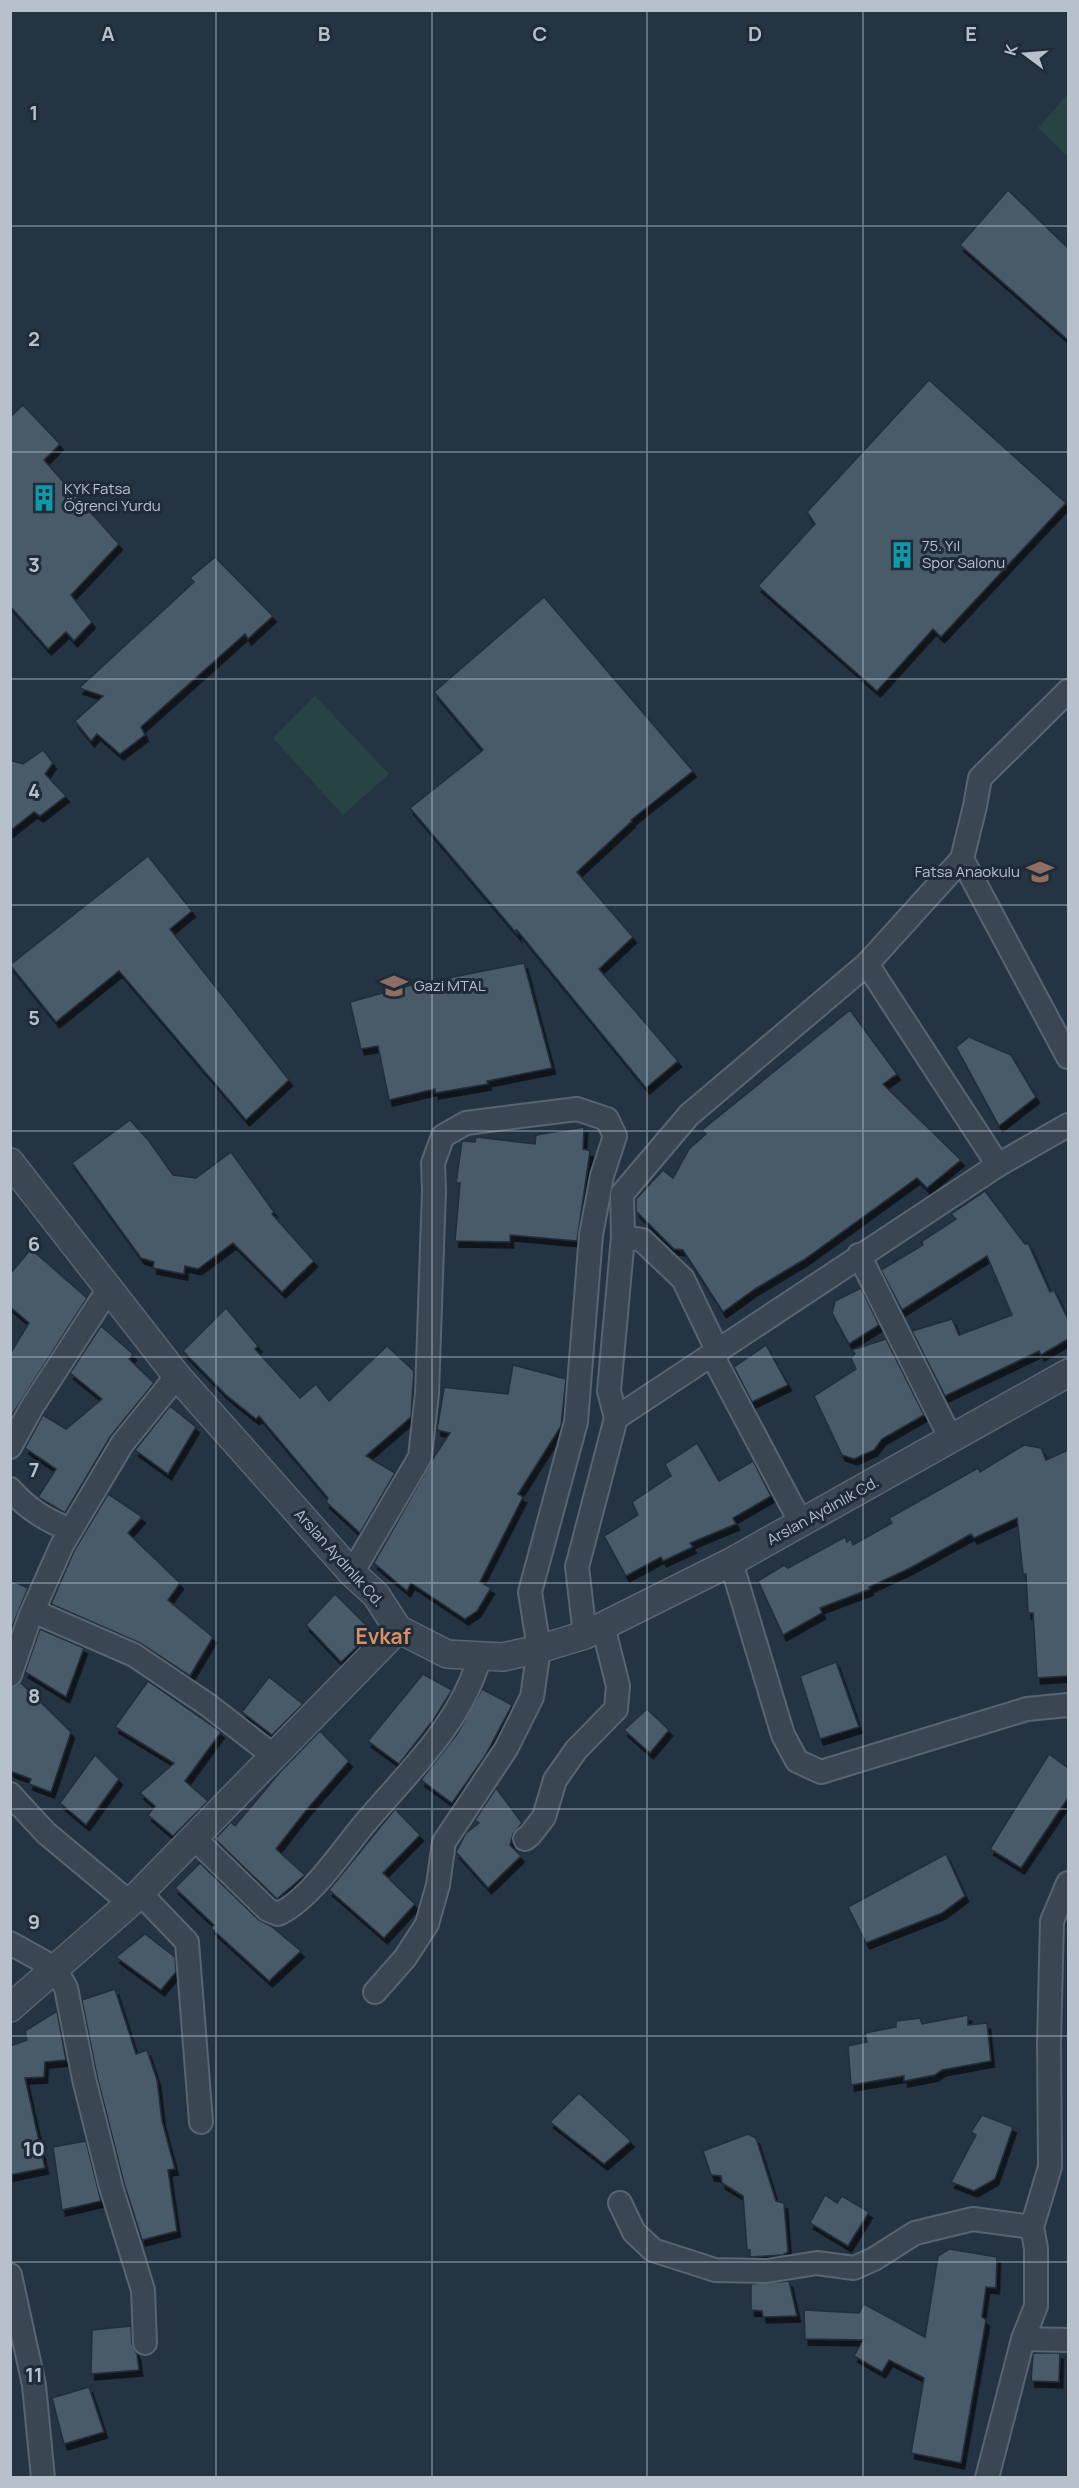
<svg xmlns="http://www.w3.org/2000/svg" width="1079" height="2488" font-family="Manrope,sans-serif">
	<defs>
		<filter id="shadow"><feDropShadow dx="3.5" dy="6" stdDeviation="0" flood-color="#0009"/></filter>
	</defs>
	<rect width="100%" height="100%" fill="#253443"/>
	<!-- green -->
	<g fill="#284344">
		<path d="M1068,94V157L1038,128Z"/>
		<path d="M315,696L389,774L343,815L273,738Z"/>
	</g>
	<!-- building -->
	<g fill="#495a69" stroke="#212d3a" stroke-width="1.5" filter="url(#shadow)">
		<path d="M1008,190L1068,248V340L960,245Z"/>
		<path d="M929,380L1066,503L941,637L933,629L877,691L758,586L815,524L807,512Z"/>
		<path d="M23,405L60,444L44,460L119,544L71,595L92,622L74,641L66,632L48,649L10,606V417Z"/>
		<path d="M215,557L273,616L248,639L245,634L141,727L145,735L120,754L97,734L91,741L75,721L103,696L79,688L194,582L190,578Z"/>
		<path d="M544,597L693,771L631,820L632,821L577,872L633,937L599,969L678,1061L646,1088L516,929L517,934L410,808L483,750L434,692Z"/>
		<path d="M43,750L53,763L45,774L66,796L40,816L34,812L10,831V760L23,764Z"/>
		<path d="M148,856L192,911L170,929L289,1080L246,1120L119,971L56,1022L10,965Z"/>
		<path d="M524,963L552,1068L487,1081L488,1084L435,1093V1089L389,1100L378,1046L361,1049L350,1002L412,985Z"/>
		<path d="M850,1010L897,1074L883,1084L961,1160L927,1188L917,1178L805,1259L755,1289L723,1312L683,1250L674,1249L636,1211V1199L663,1170L673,1178L689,1149L706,1134L702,1130Z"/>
		<path d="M969,1037L1011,1055L1036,1097L999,1126L956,1047Z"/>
		<path d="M130,1120L149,1141L173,1175L196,1178L231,1152L274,1212L272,1214L314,1261L282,1292L233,1243L198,1269L185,1266L184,1274L153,1268L154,1262L141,1258L72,1163Z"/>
		<path d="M584,1127L583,1149L590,1151L577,1241L510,1235V1242L455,1241L460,1183H456L462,1141L475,1142L476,1137L535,1144L536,1135Z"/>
		<path d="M985,1191L1025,1244L1028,1243L1050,1292L1054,1290L1068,1319V1339L1041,1355L1039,1351L945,1396L912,1331L952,1319L959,1335L1012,1315L987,1256L902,1310L881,1270L923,1245L922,1241L956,1219L951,1214Z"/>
		<path d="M31,1249L87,1298L10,1418V1354L29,1323L10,1307V1274Z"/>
		<path d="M861,1288L879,1325L849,1344L832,1313L835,1301Z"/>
		<path d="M226,1308L258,1346L255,1349L300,1398L316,1384L329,1401L387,1346L414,1371L411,1417L366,1456L395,1473L360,1533L326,1502L328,1498L259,1416L256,1419L226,1395L183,1351Z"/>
		<path d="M101,1326L133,1354L129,1359L154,1383L110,1437L65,1513L38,1497L56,1469L25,1448L43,1415L66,1429L102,1399L70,1373Z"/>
		<path d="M886,1339L924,1415L882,1439L874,1450L854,1459L842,1455L814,1396L856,1369L851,1358L855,1354L852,1350Z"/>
		<path d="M766,1345L788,1385L752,1402L734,1367Z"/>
		<path d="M513,1365L566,1379L561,1426L518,1494L523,1497L480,1582L491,1588L477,1611L465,1619L411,1583L407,1591L374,1563L434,1457L450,1433L437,1430L444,1388L441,1390V1387L508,1394Z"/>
		<path d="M170,1406L196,1427L168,1474L135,1450Z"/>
		<path d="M697,1443L719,1481L753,1461L771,1496L733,1518L736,1524L690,1543L693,1547L663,1561L661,1557L626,1576L604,1536L638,1515L632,1502L671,1476L665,1464Z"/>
		<path d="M1024,1445L1041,1448L1046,1460L1068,1450V1676L1037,1678L1033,1613H1028L1026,1574H1023L1017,1518L974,1538L971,1534L910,1568L869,1587L870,1589L820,1608L822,1613L783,1635L758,1581L784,1565L788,1568L845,1537L847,1542L851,1539L853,1545L892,1523L889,1518L978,1468L980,1472Z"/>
		<path d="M108,1494L142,1517L128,1533L180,1583L168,1600L213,1637L190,1676L140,1643L51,1604L74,1551Z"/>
		<path d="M10,1580L28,1588L10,1632Z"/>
		<path d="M335,1594L373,1632L341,1662L306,1625Z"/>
		<path d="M40,1629L84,1648L66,1697L25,1672Z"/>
		<path d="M836,1662L859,1727L820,1739L800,1676Z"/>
		<path d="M423,1674L452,1690L434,1719L399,1764L368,1741Z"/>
		<path d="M269,1677L303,1704L272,1735L242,1712Z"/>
		<path d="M148,1681L221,1732L185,1781L208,1801L173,1836L148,1815L155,1806L140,1793L174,1763L115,1727Z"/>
		<path d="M21,1683L71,1732L51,1792L29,1784L31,1779L10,1771V1688Z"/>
		<path d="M482,1689L512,1705L485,1756L452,1803L421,1780L457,1734Z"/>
		<path d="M647,1709L669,1730L650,1753L624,1730Z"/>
		<path d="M320,1731L349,1761L308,1808L276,1849L305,1875L277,1899L215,1839L231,1822L235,1826L280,1772Z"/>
		<path d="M1049,1754L1068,1768V1798L1021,1868L990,1849Z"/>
		<path d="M95,1755L119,1779L86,1825L60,1803Z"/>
		<path d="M496,1788L522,1823L513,1834L510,1845L521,1856L488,1888L456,1852L466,1833L479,1823L475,1820Z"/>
		<path d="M395,1809L420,1835L383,1873L415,1904L384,1938L329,1890Z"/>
		<path d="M946,1854L965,1896L942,1913L866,1943L848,1907Z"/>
		<path d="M200,1863L259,1920L271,1926L301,1951L269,1981L211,1928L214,1925L175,1888Z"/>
		<path d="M145,1934L175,1957L176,1972L161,1990L116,1957Z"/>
		<path d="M115,1989L136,2054L147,2050L157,2080L162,2121L175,2169L168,2170L177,2231L142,2240L124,2183L97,2076L82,2000Z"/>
		<path d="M57,2011L66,2060L45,2062L44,2077L25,2078L45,2168L10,2175V2046L27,2040L25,2031Z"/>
		<path d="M968,2015V2025L987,2023L991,2061L942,2070L935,2075L904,2081V2076L851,2085L848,2046L867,2042L865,2033L896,2027V2021L920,2018L922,2024Z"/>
		<path d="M579,2093L631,2141L604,2164L550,2122Z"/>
		<path d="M982,2115L1013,2127L995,2179L974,2191L951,2182L976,2135L971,2132Z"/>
		<path d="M748,2134L756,2138L776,2201L784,2203L788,2252L783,2255L750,2257V2250H747L743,2196L722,2183L721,2176L711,2175L703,2151Z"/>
		<path d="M86,2141L101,2201L62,2210L53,2147Z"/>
		<path d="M825,2195L837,2203L842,2196L869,2212L848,2246L810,2223Z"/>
		<path d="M949,2249L997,2257L996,2288L986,2287L982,2317L986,2320L961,2463L911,2453L924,2378L889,2360L882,2372L854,2356L863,2340L805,2339L804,2310L859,2313L864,2304L925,2337L938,2256Z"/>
		<path d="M789,2281L797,2316L763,2317L762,2311L751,2310V2284Z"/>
		<path d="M131,2326L132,2344L137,2354L139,2370L91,2374L92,2330Z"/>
		<path d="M1033,2353H1060L1059,2382L1031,2381Z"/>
		<path d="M89,2387L104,2432L64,2444L52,2398Z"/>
	</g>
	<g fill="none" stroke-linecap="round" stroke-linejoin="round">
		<defs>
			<g id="minor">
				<path d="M1068,691L980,778L975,806L962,859L1068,1057"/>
				<path d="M867,964L998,1165"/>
				<path d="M623,1237L642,1240L683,1279L718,1352"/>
				<path d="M859,1255L951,1439"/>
				<path d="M712,1355L801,1523"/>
				<path d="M616,1418L998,1165L1068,1125"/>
				<path d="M10,1447L32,1407L110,1287"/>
				<path d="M10,1489C27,1509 47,1521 71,1530"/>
				<path d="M731,1562L783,1735L797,1761L821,1772L1027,1709L1068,1705"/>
				<path d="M352,1573L420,1457L427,1393L434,1190L433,1163L443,1136L466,1123L577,1109L607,1119L615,1136L602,1176L591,1235L576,1422L530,1592L539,1649L532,1697L506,1749L444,1842L438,1885L427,1924L405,1958L375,1992"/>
				<path d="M33,1611L134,1655L208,1705L274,1756"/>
				<path d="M585,1635L577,1567L616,1418L609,1391L623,1237L622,1194L689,1115L867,964L962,859"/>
				<path d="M10,1675L30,1617L62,1545L122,1444L177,1376"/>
				<path d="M10,1794L46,1833L130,1903"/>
				<path d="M194,1838L268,1910L278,1914C308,1901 340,1854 361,1828C405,1775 461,1725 480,1656"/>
				<path d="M525,1839L530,1835L544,1817L555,1780L576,1750L616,1709L618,1686L603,1626"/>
				<path d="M140,1893L187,1942L201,2122"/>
				<path d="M10,1943L55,1968L66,1988L84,2079L111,2187L143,2290L145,2343"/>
				<path d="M620,2203L634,2232L653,2250L715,2270L767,2271L817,2263L854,2268L874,2259L915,2233L973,2219L1032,2227"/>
				<path d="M10,2275L34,2385L43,2478"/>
				<path d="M1023,2339L1068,2340"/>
				<path d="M987,2478L1023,2339L1036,2306V2248L1032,2227L1050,2167L1049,2042L1052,1921L1068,1883"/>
			</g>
			<g id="tertiary">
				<path d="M10,1162L177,1376L352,1573L376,1595L398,1629L447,1654L503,1657L539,1649L585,1635L731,1562L1068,1373"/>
				<path d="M10,2008L130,1903L398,1629"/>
			</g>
		</defs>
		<!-- minor casing -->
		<use href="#minor" stroke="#586470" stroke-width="26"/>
		<!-- tertiary casing -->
		<use href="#tertiary" stroke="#586470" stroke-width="30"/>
		<!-- minor -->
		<use href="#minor" stroke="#3a4652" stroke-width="22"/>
		<!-- tertiary -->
		<use href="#tertiary" stroke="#3a4652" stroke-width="27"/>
	</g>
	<!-- grid -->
	<path fill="none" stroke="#b7c1cc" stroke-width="1.5" stroke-opacity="0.55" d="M216,10V2478M432,10V2478M647,10V2478M863,10V2478M10,226H1068M10,452H1068M10,679H1068M10,905H1068M10,1131H1068M10,1357H1068M10,1583H1068M10,1809H1068M10,2036H1068M10,2262H1068"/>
	<!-- icons -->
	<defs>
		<symbol id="building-bare" viewBox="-9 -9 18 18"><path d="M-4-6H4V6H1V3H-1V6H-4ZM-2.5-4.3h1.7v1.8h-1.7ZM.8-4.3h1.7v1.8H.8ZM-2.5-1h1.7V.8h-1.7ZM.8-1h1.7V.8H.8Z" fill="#0f9aa8" stroke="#1f2b38" stroke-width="2.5" paint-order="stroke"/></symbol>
		<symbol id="school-bare" viewBox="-9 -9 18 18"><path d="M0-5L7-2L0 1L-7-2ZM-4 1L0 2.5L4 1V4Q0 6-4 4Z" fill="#8d6e63" stroke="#1f2b38" stroke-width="2.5" paint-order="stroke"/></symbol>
	</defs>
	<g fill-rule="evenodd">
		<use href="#building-bare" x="25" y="479" width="38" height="38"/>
		<use href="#building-bare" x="883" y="536" width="38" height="38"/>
		<use href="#school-bare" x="1021" y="853" width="38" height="38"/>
		<use href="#school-bare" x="375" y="967" width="38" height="38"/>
	</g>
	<g text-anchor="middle" stroke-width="6" stroke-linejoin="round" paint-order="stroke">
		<!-- poi labels -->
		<g font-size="15" fill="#b7c1cc" stroke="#1f2b38" text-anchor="start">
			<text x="64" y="494">KYK Fatsa<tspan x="64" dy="17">Öğrenci Yurdu</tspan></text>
			<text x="922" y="551">75. Yıl<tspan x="922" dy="17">Spor Salonu</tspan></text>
			<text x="1020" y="877" text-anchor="end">Fatsa Anaokulu</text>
			<text x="414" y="991">Gazi MTAL</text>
		</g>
		<!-- street labels -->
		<g font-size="15" fill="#b7c1cc" stroke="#1f2b38">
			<text transform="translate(823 1511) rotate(-29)" y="5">Arslan Aydınlık Cd.</text>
			<text transform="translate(339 1558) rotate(48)" y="5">Arslan Aydınlık Cd.</text>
		</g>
		<!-- district labels -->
		<g font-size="21" font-weight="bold" fill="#da8f64" stroke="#1f2b38">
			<text x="383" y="1644">Evkaf</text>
		</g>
	</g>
	<g font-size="20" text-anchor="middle" font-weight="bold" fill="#b7c1cc" stroke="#1f2b38" stroke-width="6" stroke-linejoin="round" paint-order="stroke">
		<text x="108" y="41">A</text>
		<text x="324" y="41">B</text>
		<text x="540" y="41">C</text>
		<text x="755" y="41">D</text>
		<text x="971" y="41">E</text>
		<text x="34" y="120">1</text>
		<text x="34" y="346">2</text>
		<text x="34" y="572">3</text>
		<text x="34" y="798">4</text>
		<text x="34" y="1025">5</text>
		<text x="34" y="1251">6</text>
		<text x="34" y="1477">7</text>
		<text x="34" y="1703">8</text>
		<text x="34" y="1929">9</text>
		<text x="34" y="2156">10</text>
		<text x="34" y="2382">11</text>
	</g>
	<!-- border -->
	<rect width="1079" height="2488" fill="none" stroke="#b7c1cc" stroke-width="24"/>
	<!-- north arrow -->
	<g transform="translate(1025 54) rotate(286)" stroke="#1f2b38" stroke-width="4.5" paint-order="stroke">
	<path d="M0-4.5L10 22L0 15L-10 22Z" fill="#b7c1cc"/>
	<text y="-9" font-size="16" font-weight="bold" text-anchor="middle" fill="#b7c1cc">K</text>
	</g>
</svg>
